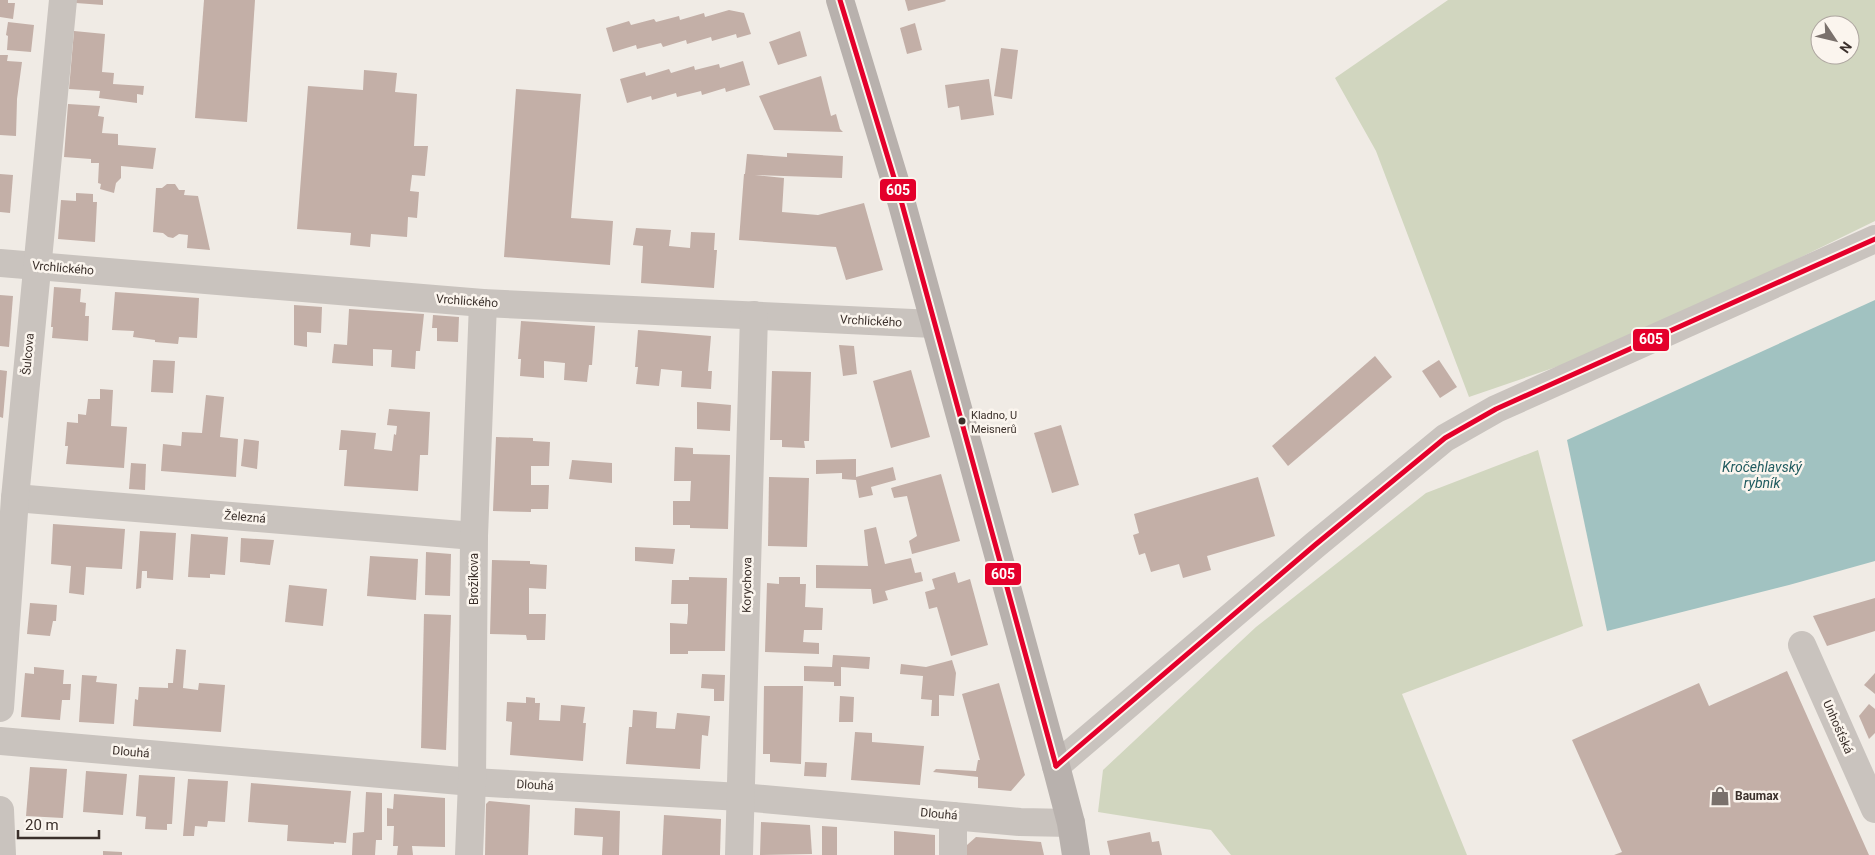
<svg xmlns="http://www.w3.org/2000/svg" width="1875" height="855" font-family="Roboto,sans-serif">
	<rect width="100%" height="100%" fill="#f0ebe5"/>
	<!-- green -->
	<g fill="#d1d6bf" fill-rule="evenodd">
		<path d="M1448,0H1875V221L1623,344L1469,397L1376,151L1335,78ZM1820,25H1850V55H1820Z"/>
		<path d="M1538,450L1583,626L1402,694L1467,855H1231L1211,830L1098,812L1103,770L1256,627L1426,493Z"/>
	</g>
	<!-- water -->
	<path fill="#a1c2c1" d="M1875,300V561L1789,585L1607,631L1567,440Z"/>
	<!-- building -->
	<g fill="#c3afa7">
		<path d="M0,0H8V3H15L13,19L0,17Z"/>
		<path d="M76,0H103V5L76,3Z"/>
		<path d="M204,0H255L247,122L195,118Z"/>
		<path d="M905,0H945L946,1L908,11Z"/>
		<path d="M729,10L744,13L751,34L737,38L736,34L712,41L711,37L687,44L686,40L663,47L661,43L637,49L636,45L613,52L606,28L629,21L631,25L654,19L656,22L679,16L680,20L704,13L705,17Z"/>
		<path d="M8,22L34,25L31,52L7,50L8,36L6,35Z"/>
		<path d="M915,23L922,50L907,54L900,28Z"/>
		<path d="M74,31L105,34L102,72L114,73L113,84L144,86L143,95L137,94V103L99,98L100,91L69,89Z"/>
		<path d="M800,31L807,56L778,65L769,42Z"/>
		<path d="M1001,48L1018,50L1012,99L994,96Z"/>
		<path d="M0,55H8L7,61L22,62L17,99L16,136L0,135Z"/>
		<path d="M743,61L750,85L726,92L725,88L702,95L701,91L677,97L676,93L652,100L651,96L627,103L620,79L645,72L646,76L669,69L671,73L694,66L695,70L719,64L720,68Z"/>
		<path d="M364,70L397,73L395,92L417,94L414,146H428L425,176L412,175L410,191L419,192L417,218L408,217L407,237L371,234L370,247L350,245L351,233L297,229L308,86L363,90Z"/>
		<path d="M821,76L831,116L836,114L840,129L843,132L774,130L759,96Z"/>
		<path d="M989,79L994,115L961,120L959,106L948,108L945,85Z"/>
		<path d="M516,89L581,94L571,218L613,221L610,265L504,257Z"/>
		<path d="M68,104L100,106L98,116L104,117L102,133L118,134V145L156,148L153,169L121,166V178L116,183L114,193L100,189L101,184L98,183L99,163H91V159L64,157Z"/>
		<path d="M787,153L843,156L842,178L755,175L784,178L782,212L818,215L864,203L883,270L846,280L836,247L739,240L744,174H745L747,154L787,157Z"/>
		<path d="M0,174L13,175L10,213L0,212Z"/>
		<path d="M167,184H175L179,190H185L184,195L198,196L210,250L187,248L188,235L179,234L173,238L168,237L163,233L153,232L156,188H162Z"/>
		<path d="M76,193L93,194V202H97L95,242L58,239L61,200L76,201Z"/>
		<path d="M636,228L671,230L669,246L690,248L691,232L715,233L714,250H717L714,288L641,283L643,246L633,245Z"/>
		<path d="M54,287L81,289L80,302L86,303L85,316H89L88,341L52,338L53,327H51Z"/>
		<path d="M115,292L199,298L197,338L179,337L178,344L155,342V340L133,337L134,331L112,330Z"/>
		<path d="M0,295L13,296L9,347L0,346Z"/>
		<path d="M294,305L322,307L321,333L307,332V347L294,345Z"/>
		<path d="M349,309L424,314L420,351H416L415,369L391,367L392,350L373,349V366L332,363L334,344L347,345Z"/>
		<path d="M433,315L459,317L458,342L437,341V328H432Z"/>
		<path d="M521,321L595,326L592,365H589L587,382L564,380L565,363L544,361V378L520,376L521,359H518Z"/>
		<path d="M638,330L711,336L708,371H712L711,389L681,387L682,371L671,370L661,369L659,386L636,384L638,367H635Z"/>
		<path d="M839,345L854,346L857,374L843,376Z"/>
		<path d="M1375,356L1392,377L1288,466L1272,446Z"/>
		<path d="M153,360L175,361L173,393L151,392Z"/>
		<path d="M1439,360L1457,387L1440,398L1422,371Z"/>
		<path d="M0,370L7,371L3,418L0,417Z"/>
		<path d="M911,370L930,437L891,448L873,381Z"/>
		<path d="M772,371L811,372L809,441H804L805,448L782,447V440H770Z"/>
		<path d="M100,389L113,390L111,426L127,427L124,468L66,464L68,446H65L67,422L78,423V414L86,415L88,399H100Z"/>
		<path d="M206,395L224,397L220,437L238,439L236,477L161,471L163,444L181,446L182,432L202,433Z"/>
		<path d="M697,402L731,405L730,431L697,429Z"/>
		<path d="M389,409L430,412L428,455H420L418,491L344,486L347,450H339L341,430L376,433L374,449L392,451L394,434L396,435L397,426L387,425Z"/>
		<path d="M1061,425L1079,485L1052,493L1034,433Z"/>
		<path d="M496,437L533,438V441L550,442L549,466H531V485H549L548,509H531V512L493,511Z"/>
		<path d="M244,439L259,441L257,469L241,466Z"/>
		<path d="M675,447L693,448V454L730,455L728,529L690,528V525H673V501H690L691,481H674Z"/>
		<path d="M856,459V477L893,467L896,480L871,487L873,495L859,498L856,480L842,479V473L816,474V460Z"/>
		<path d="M572,460L612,463V483L569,479Z"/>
		<path d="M131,463L146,464L145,490L129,489Z"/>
		<path d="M941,474L960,541L912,554L909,541L917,536L907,496L894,498L891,488Z"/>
		<path d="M769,477L809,478L807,547L768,546Z"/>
		<path d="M1258,477L1275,536L1207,556L1211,570L1183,578L1179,564L1151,572L1145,553L1139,555L1133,535L1139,533L1134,514Z"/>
		<path d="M53,524L125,529L122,569L86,567L84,595L69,593L71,566L51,564Z"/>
		<path d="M876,527L885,564L911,558L915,573L921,572L923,581L885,591L888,600L873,604L871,589L816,588V565L868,566L864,530Z"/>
		<path d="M140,531L176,533L173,580L147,578V571H142L141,588L136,589Z"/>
		<path d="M191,534L228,537L225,575L210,574V578L188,577Z"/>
		<path d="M241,538L274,540L270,565L240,562Z"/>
		<path d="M635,547L675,549L673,564L635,561Z"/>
		<path d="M426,552L451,554L450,596L425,595Z"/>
		<path d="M370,556L418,559L416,600L367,596Z"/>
		<path d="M492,560L530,561V564L547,565L546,589L529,588V614H546L545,640H527L526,635L490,634Z"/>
		<path d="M955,572L958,583L970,579L988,645L951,656L937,607L929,609L925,592L935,589L932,579Z"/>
		<path d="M689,577L727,578L725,651H688V654H670V623L687,624L688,614V604H671L672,580H689Z"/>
		<path d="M779,577H800V584H806L805,607L823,608L822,630H804L803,642L819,643V654L765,652L767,583L779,584Z"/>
		<path d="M289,585L327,589L323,626L285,622Z"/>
		<path d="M1875,598V631L1827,646L1813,616Z"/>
		<path d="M30,603L57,605L56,621H53L50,636L27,634Z"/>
		<path d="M424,614L451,615L446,750L421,748Z"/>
		<path d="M176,649L186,650L183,688L198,690L199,683L225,685L221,732L133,726L135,699L138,700L139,687L168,688V683H173Z"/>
		<path d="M833,655L870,657L869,669L841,667V686H834V682L804,681V666L832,667Z"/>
		<path d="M952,660L956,673L954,696L939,695V716H931L932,700L921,699L923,676L900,674L901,664L926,667Z"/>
		<path d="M34,667L64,670L63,684H71L70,700H62L60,720L21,717L25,673L34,674Z"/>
		<path d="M1787,671L1869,855H1614L1622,852L1572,740L1699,683L1709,706Z"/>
		<path d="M1875,673V694L1864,685Z"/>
		<path d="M702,674L725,675L724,701H714V689L701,688Z"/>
		<path d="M82,675L97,676L96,682L117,684L114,724L79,722Z"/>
		<path d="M999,683L1025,775L1011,791L978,788V777L933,772L936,769L976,771L978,760H980L962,694Z"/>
		<path d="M764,686H803L801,764L770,762V754H763Z"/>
		<path d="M840,696L854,697L853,722H839Z"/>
		<path d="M526,697L535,698V703H540L539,720L560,721L561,705L585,707L583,723H586L583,761L510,755L512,722L506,721L507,702L526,703Z"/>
		<path d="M1869,704L1875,709V733L1869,739L1859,716Z"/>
		<path d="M633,710L657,712L656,728L675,729L677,713L710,716L708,736L702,735L700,769L626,764L629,727H632Z"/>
		<path d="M855,732L872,733V742L924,746L920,785L851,780Z"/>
		<path d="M805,762L827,763L826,777L804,776Z"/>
		<path d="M30,767L67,769L63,818L26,816Z"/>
		<path d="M86,771L127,774L123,815L83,812Z"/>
		<path d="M139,775L175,777L172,824H167V830L145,829L146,817L136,816Z"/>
		<path d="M188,779L228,781L225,822L208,821L207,827L195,826L194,836H183Z"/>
		<path d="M251,783L351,791L346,843L334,842V844L287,841L288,825L248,822Z"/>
		<path d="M366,792L382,793V840H376L375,855H352L353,833L364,832Z"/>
		<path d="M394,794L445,798V847L412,846L413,855H397L398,846H393L394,826H387V808L393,809Z"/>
		<path d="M489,801L530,805L528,855H485L486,804Z"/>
		<path d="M575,808L620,811L619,855H602L603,837L574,835Z"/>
		<path d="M664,815L721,819L720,855H662Z"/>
		<path d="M761,822L810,825L812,854L760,855Z"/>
		<path d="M822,826L837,827V855H822Z"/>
		<path d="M894,831L935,835V855H894Z"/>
		<path d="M1150,832L1152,842L1159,841L1162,855H1110L1107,841Z"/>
		<path d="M976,837L1041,842L1044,855H967V845Z"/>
		<path d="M103,851L122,852V855H103Z"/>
	</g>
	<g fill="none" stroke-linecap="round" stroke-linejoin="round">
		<!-- minor -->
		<g stroke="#c9c3be" stroke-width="28">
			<path d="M0,263L483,303L934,324"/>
			<path d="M15,498L474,536"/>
			<path d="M1802,645L1875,809"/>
			<path d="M0,708L15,498L63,0"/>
			<path d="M0,741L472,782L741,797L1020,822L1071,823"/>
			<path d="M1056,766L1315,545L1445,438L1496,409L1875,239"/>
			<path d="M0,810L2,855"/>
			<path d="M469,855L472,782L474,536L483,303"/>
			<path d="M739,855L754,315"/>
			<path d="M953,855V816"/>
		</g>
		<!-- major -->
		<path stroke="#b8b1ad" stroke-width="28" d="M840,0L902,204L1056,766L1071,823L1076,855"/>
		<defs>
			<g id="bus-1">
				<path d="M840,0L902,204L1056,766"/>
				<path d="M1056,766L1315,545L1445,438L1496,409L1875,239"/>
			</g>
		</defs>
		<!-- bus-1 casing -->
		<use href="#bus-1" stroke="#fbf5ee" stroke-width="9"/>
		<!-- bus-1 -->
		<use href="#bus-1" stroke="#e4002b" stroke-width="5"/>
	</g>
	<!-- icons -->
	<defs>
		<symbol id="shop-bare" viewBox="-9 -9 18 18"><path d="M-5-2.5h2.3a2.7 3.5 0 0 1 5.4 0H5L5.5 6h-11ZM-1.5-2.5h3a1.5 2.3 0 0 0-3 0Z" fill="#7a716c" stroke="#fbf5ee" stroke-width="2.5" paint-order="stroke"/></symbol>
	</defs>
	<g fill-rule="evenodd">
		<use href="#shop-bare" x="1706" y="782" width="28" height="28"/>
	</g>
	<!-- markers -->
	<circle fill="#3b302b" stroke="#fbf5ee" stroke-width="2" cx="962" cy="421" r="4.5"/>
	<g text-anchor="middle" stroke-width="5" stroke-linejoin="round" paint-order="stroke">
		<!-- bus labels -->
		<g font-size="11" fill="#3b302b" stroke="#fbf5ee" text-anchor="start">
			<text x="971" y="419">Kladno, U<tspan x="971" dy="14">Meisnerů</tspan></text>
		</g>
		<!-- street labels -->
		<g font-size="12" fill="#3b302b" stroke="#fbf5ee">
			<text transform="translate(63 268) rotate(5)" y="4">Vrchlického</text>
			<text transform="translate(467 301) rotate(4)" y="4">Vrchlického</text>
			<text transform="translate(871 321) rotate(3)" y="4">Vrchlického</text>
			<text transform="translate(28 354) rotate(-85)" y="4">Šulcova</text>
			<text transform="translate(245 517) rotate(5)" y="4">Železná</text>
			<text transform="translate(474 579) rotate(-90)" y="4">Brožíkova</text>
			<text transform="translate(747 585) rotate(-89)" y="4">Korychova</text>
			<text transform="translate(1838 727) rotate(66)" y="4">Unhošťská</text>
			<text transform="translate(131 752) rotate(5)" y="4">Dlouhá</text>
			<text transform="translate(535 785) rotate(3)" y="4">Dlouhá</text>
			<text transform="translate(939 814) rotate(5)" y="4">Dlouhá</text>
		</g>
		<!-- poi labels -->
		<g font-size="12" font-weight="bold" fill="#3b302b" stroke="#fbf5ee" text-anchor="start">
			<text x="1735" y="800">Baumax</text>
		</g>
		<!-- water labels -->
		<g font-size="14" font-style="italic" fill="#1f5a5e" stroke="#fbf5ee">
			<text x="1762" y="472">Kročehlavský<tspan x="1762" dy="16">rybník</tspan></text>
		</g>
	</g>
	<g stroke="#fbf5ee" stroke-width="2">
		<rect x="879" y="178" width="38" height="24" rx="5" fill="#e4002b"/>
		<rect x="1632" y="328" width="38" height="24" rx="5" fill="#e4002b"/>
		<rect x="984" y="562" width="38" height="24" rx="5" fill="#e4002b"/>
	</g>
	<g font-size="14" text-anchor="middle" font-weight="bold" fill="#fff">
		<text x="898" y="195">605</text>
		<text x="1651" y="344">605</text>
		<text x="1003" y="579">605</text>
	</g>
	<!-- north arrow -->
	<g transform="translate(1835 40) rotate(125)"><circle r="24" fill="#fbf5ee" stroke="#aea6a0"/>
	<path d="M0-4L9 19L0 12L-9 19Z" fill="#7a716c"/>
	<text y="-8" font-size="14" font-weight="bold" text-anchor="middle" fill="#3b302b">N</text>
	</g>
	<!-- scale -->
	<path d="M18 830v8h81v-8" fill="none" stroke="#3b302b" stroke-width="2.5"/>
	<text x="25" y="830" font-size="15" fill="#3b302b" stroke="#fbf5ee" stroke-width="4" paint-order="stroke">20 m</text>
</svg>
